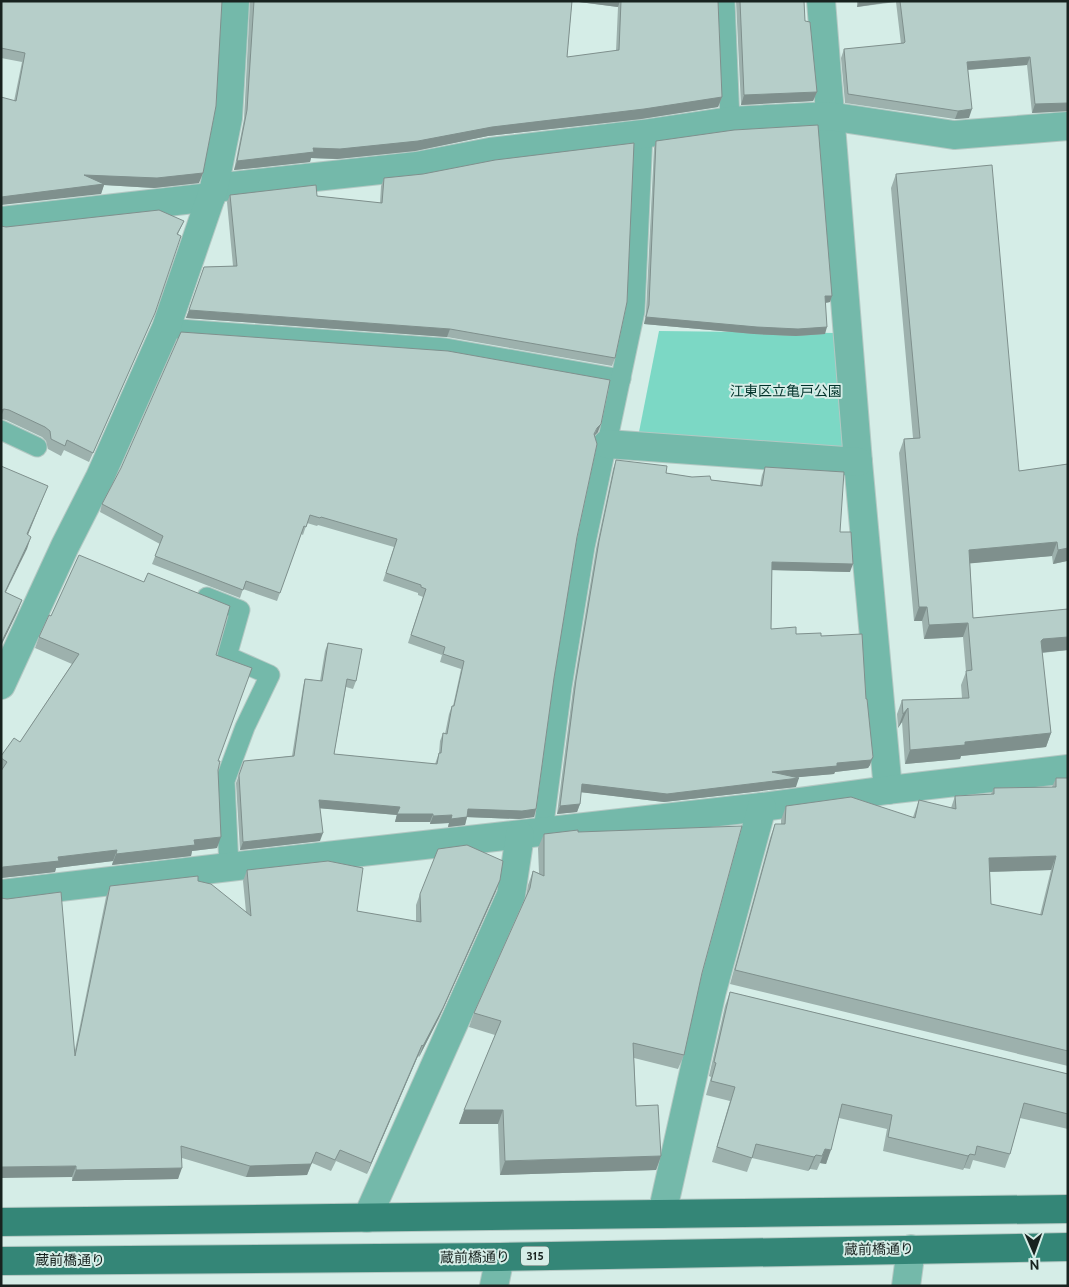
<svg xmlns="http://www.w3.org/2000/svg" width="1069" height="1287" font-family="Cabin,'Noto Sans JP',sans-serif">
	<rect width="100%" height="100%" fill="#d5ede7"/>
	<!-- green -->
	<path fill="#7cd8c5" d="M659,331L838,333L858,456L638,437Z"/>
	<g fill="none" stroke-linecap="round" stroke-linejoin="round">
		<defs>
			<g id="lane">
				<path d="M725,1L730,121"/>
				<path d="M166,328L446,348L621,379"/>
				<path d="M1,430L37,447"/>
				<path d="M207,597L240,610L227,656L270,675L245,727L225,781L229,867"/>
				<path d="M543,831L562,687L585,547L635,311L643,134"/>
			</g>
			<g id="street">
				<path d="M821,1L858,462L888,790"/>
				<path d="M214,188L417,166L490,152L643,134L730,121L829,116L954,135L1068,126"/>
				<path d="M1,221L211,197"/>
				<path d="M607,444L858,462"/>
				<path d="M1,685L65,546L100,477L166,328L214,188L228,118L235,1"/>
				<path d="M1,894L229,867L762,807L888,790L1068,769"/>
				<path d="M662,1214L712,991L762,807"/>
				<path d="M367,1218L511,895L520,835"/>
				<path d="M494,1286L500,1257"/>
				<path d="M906,1286L911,1249"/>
			</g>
			<g id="primary">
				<path d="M1,1222L1068,1209"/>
				<path d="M1,1261L500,1257L1068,1247"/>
			</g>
		</defs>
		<!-- lane casing -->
		<use href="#lane" stroke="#b3c8c3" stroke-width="21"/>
		<!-- street casing -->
		<use href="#street" stroke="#b3c8c3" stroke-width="30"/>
		<!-- primary casing -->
		<use href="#primary" stroke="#b3c8c3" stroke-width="30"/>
		<!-- lane -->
		<use href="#lane" stroke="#74b9aa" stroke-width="19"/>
		<!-- street -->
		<use href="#street" stroke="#74b9aa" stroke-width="28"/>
		<!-- primary -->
		<use href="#primary" stroke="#348677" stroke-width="28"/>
	</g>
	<!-- wall -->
	<g fill="#9db1ad" fill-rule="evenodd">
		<path d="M1,1L199,183L154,188L104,185L101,194L14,101L22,62L1,58Z"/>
		<path d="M250,1H718L722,97L718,107L641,119L488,136L415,151L337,159L311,158L310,162L234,170L244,119ZM572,1L618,7L616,51L567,57Z"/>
		<path d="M736,1H804L805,21L817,92L813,101L741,105Z"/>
		<path d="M857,1H1068V111L1032,113L1027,65L968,70L969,118L955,119L845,103L841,58L844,49L901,44L896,2L857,7Z"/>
		<path d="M656,141L832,296L830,302L826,303L825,334L796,336L754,334L644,324L646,312L654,148Z"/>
		<path d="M896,174L1019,471L1068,464V565L1067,561L1053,564L1052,556L970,563L973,618L1068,609V650L1042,653L1051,733L1046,747L961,756L960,759L905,764L902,722L898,728L897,714L902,700L962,698L961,685L966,672L963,637L924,639L922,621H914L899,453L904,439L913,438L891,188Z"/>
		<path d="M384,178L615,358L612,366L447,337L186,318L204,267L233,266L227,202L230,195L317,196L380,203L381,186Z"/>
		<path d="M184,221L178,234L151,322L89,462L64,450L61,456L48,449L46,441L42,437L6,420L1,419V226L6,227Z"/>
		<path d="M598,432L595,435L577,537L554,678L536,809L534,817L519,819L467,817L465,825L448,827L449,823L430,824V822H395L397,815L320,808V841L240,850L236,783L244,761L292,756L303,687L305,679L320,681L325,651L328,643L356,681L353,689L346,687L334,754L435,764L439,753L440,741L443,733L445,734L449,714L452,706H453L461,669L440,662L442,655L408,643L423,597L418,595V593L383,581L394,547L318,525L317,526L307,523L303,535L301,534L277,601L243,589L240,598L152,564L160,544L100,512L102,504Z"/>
		<path d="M616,460L666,473L711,480L760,485L762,475L765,467L840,532L850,572L772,570L771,629L796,634L821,636L870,765L868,768L835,772L834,774L796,777V787L664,802L581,792L580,804L577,812L557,814L573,689L596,549L613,469Z"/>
		<path d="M39,637L216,655L218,761L217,848L192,851L191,856L112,865L113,861L56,868L55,872L1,878V756L20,742L72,664L35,648Z"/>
		<path d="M1056,778H1068V1066L730,984L770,838L775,824H781V820L786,806L913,817L919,800L951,808L955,796L991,794L994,788L1052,787ZM1051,870L1040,915L991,904L990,872Z"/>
		<path d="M578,832L702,973L684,1055L678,1069L634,1058L636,1106L661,1156L656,1170L500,1175L498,1124H459L495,1035L469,1027L474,1013L526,897L528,885L533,871L539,873L538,848L544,834Z"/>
		<path d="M247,870L357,911L416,922V905L420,894L496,891L439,1018L419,1057L418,1056L367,1174L336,1161L331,1171L312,1163L307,1175L246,1177L182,1158L178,1179L72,1181L75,1050L106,897L110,886L198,881L246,912L243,881Z"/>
		<path d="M730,992L1068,1074V1129L1020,1118L1010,1154L1005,1168L973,1160L970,1169L964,1168L963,1170L883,1151L887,1129L839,1118L826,1164L820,1163L817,1170L810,1169L808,1171L752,1158L747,1172L712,1162L730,1101L706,1095L711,1077L709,1076L725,1006Z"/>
	</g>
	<!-- shaded-wall -->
	<g fill="#7f908d">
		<path d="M571,1H620L618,7Z"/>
		<path d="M859,1H896L857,7Z"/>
		<path d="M1030,57L1027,65L964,70L967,62Z"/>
		<path d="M817,92L813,101L741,105L744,95Z"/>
		<path d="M722,97L718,107L641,119L488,136L415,151L337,159L311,158L310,162L234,170L237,161L313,148L492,127Z"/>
		<path d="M1068,103V111L1032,113L1035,104Z"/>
		<path d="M972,109L969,118L955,119L958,111Z"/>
		<path d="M203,173L199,183L154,188L104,185L101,194L1,205V197L84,175Z"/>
		<path d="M825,296H832L830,302L823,303Z"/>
		<path d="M189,310L450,329L447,337L186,318Z"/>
		<path d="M646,317L827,327L825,334L796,336L754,334L644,324Z"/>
		<path d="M4,409L1,417V410Z"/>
		<path d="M601,424L598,432L594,436L597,428Z"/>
		<path d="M48,486L43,498L23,547L27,534Z"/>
		<path d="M31,537L27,549L1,602L5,592Z"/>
		<path d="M1057,542L1052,556L964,564L969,550Z"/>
		<path d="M1068,548L1067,561L1053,564L1058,550Z"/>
		<path d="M772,562L853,564L850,572L769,570Z"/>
		<path d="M22,600L17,613L1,646V643Z"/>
		<path d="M919,607H927L922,621H914Z"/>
		<path d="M968,623L963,637L924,639L929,625Z"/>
		<path d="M1068,637V650L1037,653L1041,641L1043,639Z"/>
		<path d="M908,708L902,722L898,728L903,714Z"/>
		<path d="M1051,733L1046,747L961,756L960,759L905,764L910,750L965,742Z"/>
		<path d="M873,757L870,765L868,768L835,772L834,774L768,780L772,772L837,763Z"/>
		<path d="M799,778L796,787L664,802L579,792L582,784Z"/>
		<path d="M319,800L400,807L397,815L316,808Z"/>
		<path d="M580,804L577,812L557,814L560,806Z"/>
		<path d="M468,809H536L534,817L519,819L465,817Z"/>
		<path d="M397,814H433L430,822H395Z"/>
		<path d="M452,815L467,817L465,825L448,827L449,823L430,824L433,816Z"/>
		<path d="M323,833L320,841L240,850L243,842Z"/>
		<path d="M221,837L217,848L192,851L191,856L112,865L116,854L194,840Z"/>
		<path d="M117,850L113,861L56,868L55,872L1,878V868L3,867L58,857Z"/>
		<path d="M1056,856L1051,870L984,872L989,858Z"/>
		<path d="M500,880L496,891L439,1018L419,1057L423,1046Z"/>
		<path d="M422,1045L418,1056L367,1174L371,1163Z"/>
		<path d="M464,1110H503L498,1124H459Z"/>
		<path d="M825,1149L831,1150L826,1164L820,1163Z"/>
		<path d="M316,1152L307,1175L246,1177L250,1166Z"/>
		<path d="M970,1154L964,1168L963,1170L968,1156Z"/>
		<path d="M816,1155L810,1169L808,1171L814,1157Z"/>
		<path d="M661,1156L656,1170L500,1175L505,1161Z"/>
		<path d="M76,1166L72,1177L1,1178V1167Z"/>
		<path d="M182,1168L178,1179L72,1181L76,1170Z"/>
	</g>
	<!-- building -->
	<g fill="#b6cec9" stroke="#7f908d" fill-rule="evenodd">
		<path d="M1,1H222L216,106L203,173L157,178L84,175L104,184L1,197V97L16,101L25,53L1,48Z"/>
		<path d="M254,1H572L567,57L619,50L621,1H718L722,97L644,109L492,127L418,141L340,149L313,148L314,152L237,161L247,110Z"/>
		<path d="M740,1H804L805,21L810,22L817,92L744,95Z"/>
		<path d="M900,1H1068V103L1035,104L1030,57L967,62L972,109L958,111L848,94L844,49L904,43L905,42Z"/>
		<path d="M818,125L832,296H825L827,327L798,329L757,327L646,317L649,305L656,141L734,130Z"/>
		<path d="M634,143L627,302L615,358L450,329L189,310L204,267L237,266L230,195L316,185L317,196L382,203L384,178L423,174L495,160Z"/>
		<path d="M992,165L1019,471L1068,464V548L1058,550L1057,542L969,550L973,618L1068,609V637L1043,639L1041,641L1051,733L965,742V745L910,750L908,708L903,714L902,700L969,698L966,671L972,670L968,623L929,625L927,607H919L904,439L920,438L896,174Z"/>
		<path d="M159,210L184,221L177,234L181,236L155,313L93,453L67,440L65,446L51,439L50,431L45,427L9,410L4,409L1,410V226L6,227Z"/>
		<path d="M181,332L448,351L610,380L601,424L597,428L594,434L597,444L577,537L554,678L536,809L522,811L468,809L467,817L451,819L452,815L433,816V814H397L400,807L319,800L323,833L243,842L239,775L244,761L294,756L305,679L322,681L328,643L362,649L356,681L347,679L334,754L437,764L439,753H441L443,733L447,734L452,706H454L464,661L443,654L445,647L411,635L426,589L421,587V585L386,573L397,539L321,517L320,518L310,515L306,527L304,526L280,593L246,581L243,590L155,556L163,536L102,504L121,468Z"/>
		<path d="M616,460L667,466L666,473L692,477L710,476L711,480L762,486L765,467L844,472L840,532H851L853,564L772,562L771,629L796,627V634L821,633V636L862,634L866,699H867L873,757L871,760L837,763V766L772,772L799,778L667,794L582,784L580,804L560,806L576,680L599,541Z"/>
		<path d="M1,466L48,486L27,534L31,537L5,592L22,600L1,643Z"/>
		<path d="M79,555L144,582L148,573L230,606L216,655L252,668L218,761H220L218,770L221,837L194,840L195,845L116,854L117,850L58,857L59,861L3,867L1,868V771L7,762L1,758V756L14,738L20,742L79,654L39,637L49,615L51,616Z"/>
		<path d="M1056,778H1068V1051L735,970L775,824H785L786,806L851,797L915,818L919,800L956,809L955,796L994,794V788L1056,787ZM1056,856L1042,915L991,904L989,858Z"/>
		<path d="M742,826L702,973L684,1055L633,1043L636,1106L658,1105L661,1156L505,1161L503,1110H464L501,1021L474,1013L530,888L533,871L544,876V834L578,830V832Z"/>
		<path d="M467,845L503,861L500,880L443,1008L423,1046L422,1045L371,1163L340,1150L335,1160L316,1152L311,1164L250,1166L181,1146L182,1168L76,1170V1166L1,1167V898L7,899L61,892L75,1056L110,886L198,876V881L211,884L251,916L247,870L328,861L363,868L357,911L421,922L420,894L438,849Z"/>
		<path d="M730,992L1068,1074V1114L1024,1103L1010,1154L977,1146L975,1155L970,1154L968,1156L888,1137L892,1115L842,1104L831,1150L825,1149L822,1156L816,1155L814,1157L756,1144L752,1158L717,1147L735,1087L711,1081L716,1063L714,1062Z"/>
	</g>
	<g text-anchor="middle" stroke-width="4" stroke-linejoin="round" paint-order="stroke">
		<!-- shield labels -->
		<rect fill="#d5ede7" stroke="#515f5b" stroke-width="1" x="521" y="1246.5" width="28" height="19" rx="4"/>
		<g font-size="12" font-weight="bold" fill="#18221f">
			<text x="535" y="1260">315</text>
		</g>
		<!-- park labels -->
		<g font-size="14" fill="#00322a" stroke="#d5ede7">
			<text x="786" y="396">江東区立亀戸公園</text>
		</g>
		<!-- street labels -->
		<g font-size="14" fill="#18221f" stroke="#d5ede7">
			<text transform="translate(879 1249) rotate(-1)" y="5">蔵前橋通り</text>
			<text transform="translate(475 1257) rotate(-1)" y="5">蔵前橋通り</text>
			<text x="70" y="1265">蔵前橋通り</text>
		</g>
	</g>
	<!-- border -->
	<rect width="1069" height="1287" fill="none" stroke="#18221f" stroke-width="5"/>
	<!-- north arrow -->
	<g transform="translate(1034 1252) rotate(178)" stroke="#d5ede7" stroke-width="4" paint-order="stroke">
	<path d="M0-4L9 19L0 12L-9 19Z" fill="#18221f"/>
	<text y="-8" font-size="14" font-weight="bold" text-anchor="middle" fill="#18221f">N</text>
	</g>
</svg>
